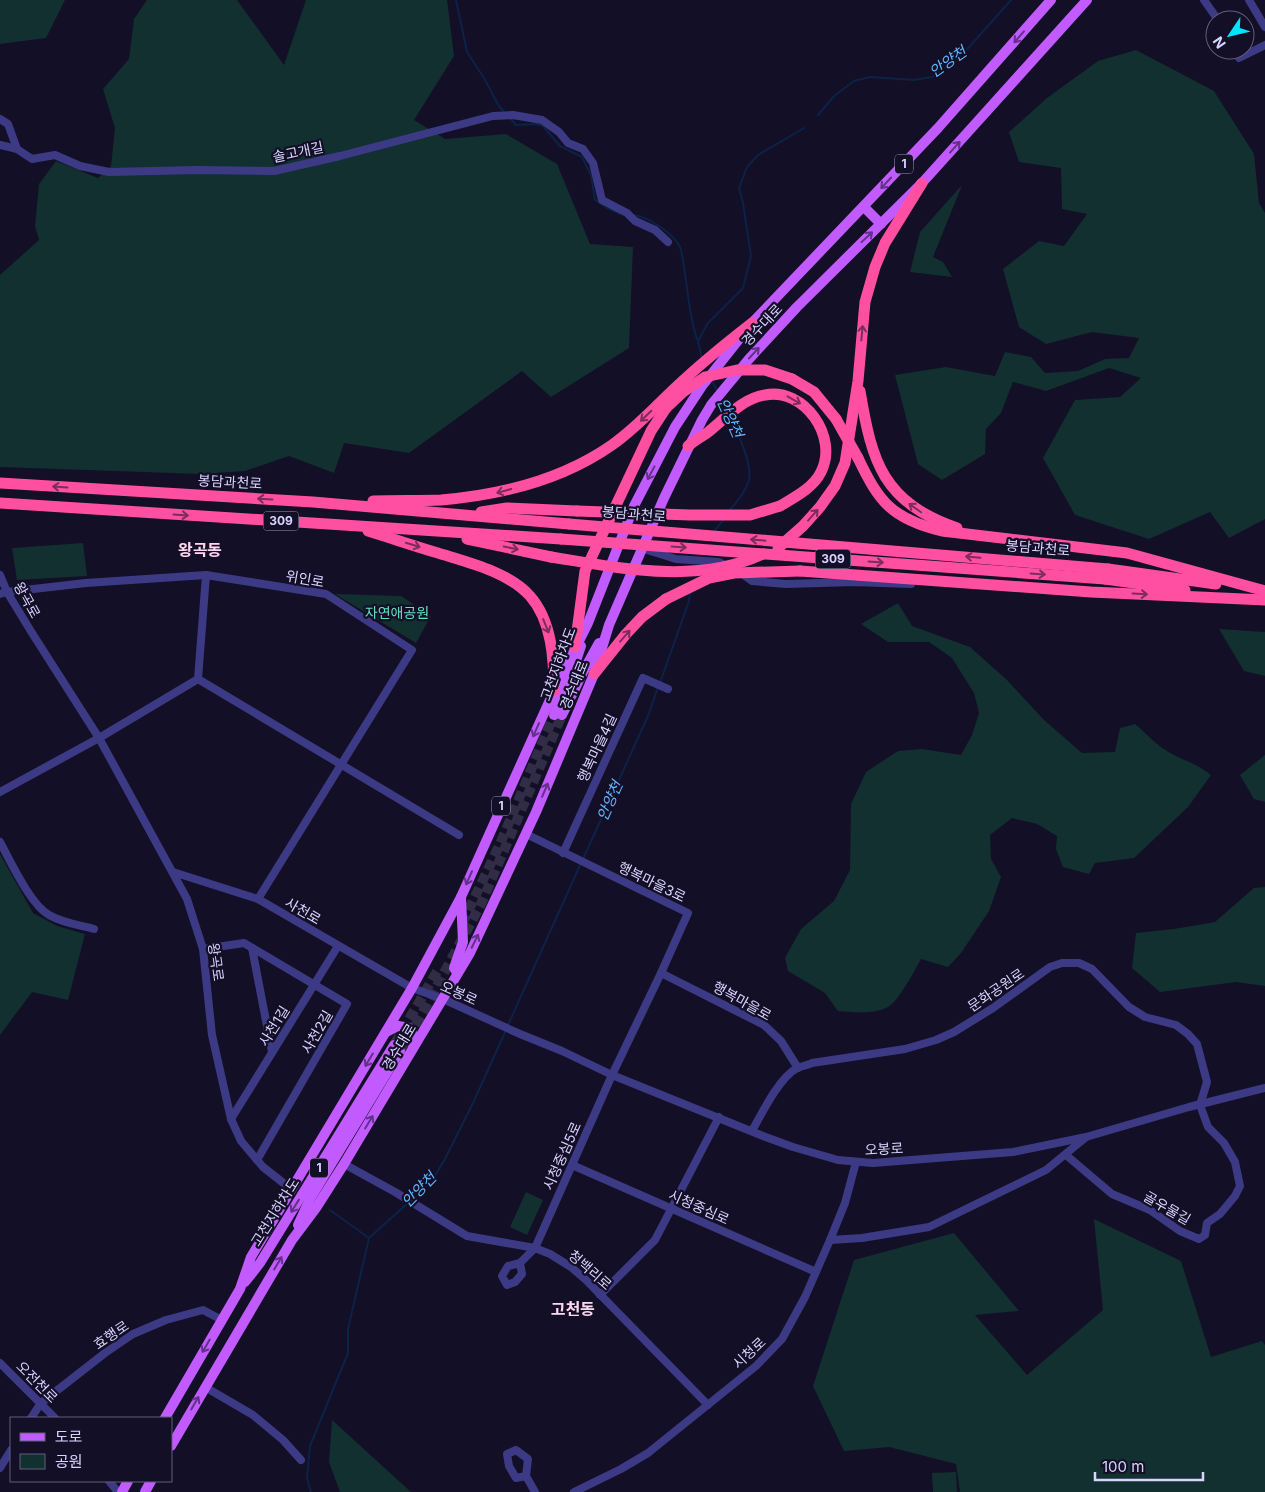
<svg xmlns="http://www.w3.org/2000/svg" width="1265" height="1492" font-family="Inter,'Noto Sans KR',sans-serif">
	<rect width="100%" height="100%" fill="#130f26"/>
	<!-- green -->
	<g fill="#12302f">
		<path d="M0,0H65L46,38L0,44Z"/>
		<path d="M147,0H237L284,65L306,0H447L454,56L414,120L445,139L506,134L557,164L590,244L633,247L629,348L551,397L522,371L409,453L344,443L334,473L289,456L245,471L201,474L0,467V275L39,240L35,226L39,184L56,161L98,178L111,166L115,128L103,89L129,59L134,19Z"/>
		<path d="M1136,50L1214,91L1254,154L1259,203L1265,213V519L1229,538L1210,512L1149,539L1075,515L1043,458L1075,400L1120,397L1141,378L1109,368L1046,391L1013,382L1001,413L986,429L985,454L942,480L918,464L895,375L946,367L995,376L1005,352L1031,357L1045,373L1078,371L1105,359L1129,358L1139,338L1092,332L1046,344L1019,327L1003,269L1039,241L1064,246L1087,214L1062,209L1061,168L1019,162L1009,132L1047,98L1098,61Z"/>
		<path d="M962,185L933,257L943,262L952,277L910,272L920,232Z"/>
		<path d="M83,543L87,576L17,580L12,548Z"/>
		<path d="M335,594L401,596L431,616L416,643Z"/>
		<path d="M898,603L912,626L970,647L1007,680L1044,720L1082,753L1115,752L1120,728L1135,724C1147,734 1158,747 1172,754C1186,761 1199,765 1211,775L1188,807L1134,858L1095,863L1089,874L1063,867L1056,849L1057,836L1037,824L1012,818L990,835L991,859L1001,877L989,911L961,953L948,967L921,959C915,970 898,1002 888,1007C872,1015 854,1012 838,1011L825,993L788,971L785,958L801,929L834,901L850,870L851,804L866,772L898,751L922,749L961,755L972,735L979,713L974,693L952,658L929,642H888L861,624Z"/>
		<path d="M1219,629L1265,632V676L1244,671Z"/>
		<path d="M1265,755V802L1254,799L1240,775Z"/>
		<path d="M0,854L33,913L57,926L85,934L68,1000L32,992L0,1035Z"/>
		<path d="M1265,887V986L1236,982L1160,992L1132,968L1136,933L1174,929L1215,922L1254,888Z"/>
		<path d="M526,1192L543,1200L527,1235L510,1227Z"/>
		<path d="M1094,1219L1181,1261L1211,1357L1262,1341L1265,1345V1492H960L956,1464L889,1447L844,1451L813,1386L854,1260L954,1233L1019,1311L975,1315L1027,1375L1103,1310Z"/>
		<path d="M332,1420L411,1492H340L329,1462Z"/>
		<path d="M956,1472L957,1492H933L932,1473Z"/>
	</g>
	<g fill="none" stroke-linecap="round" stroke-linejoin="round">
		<!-- stream -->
		<g stroke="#0c2248" stroke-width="2">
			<path d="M456,0L467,52L484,78L499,106L505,113"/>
			<path d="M818,115L834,96L854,81L870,77L914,80L932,77L962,55L1011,0"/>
			<path d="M510,118L516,125L536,124L543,126L560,146L582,157L591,175L595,200L607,208L621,214"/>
			<path d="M633,215C649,217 673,233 680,247C682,252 683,261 684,267C688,291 689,315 697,339"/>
			<path d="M702,358L698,341L708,323L743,288L751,256L743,203L739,188L747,167L758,155L804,128"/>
			<path d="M712,381L718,392"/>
			<path d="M721,399L727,410"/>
			<path d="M730,510C737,502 746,491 749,480C752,464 738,433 731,419"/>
			<path d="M714,532L723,520"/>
			<path d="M660,683L689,601L690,592"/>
			<path d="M583,859L648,716L658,687"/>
			<path d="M508,1025L581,863"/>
			<path d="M412,1199L433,1179L445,1159L473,1103L506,1030"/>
			<path d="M330,1210L369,1238"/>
			<path d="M311,1492L307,1478L310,1446L348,1353V1329L369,1238L409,1202"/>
		</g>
		<!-- major-tunnel -->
		<g stroke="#312d47" stroke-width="10" stroke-dasharray="10 5" stroke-linecap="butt">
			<path d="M462,924L500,844L554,715"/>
			<path d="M394,1045L439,968"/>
			<path d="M400,1051L422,1014L481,904L562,715"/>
		</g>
		<!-- minor -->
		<g stroke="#3d3a85" stroke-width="8">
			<path d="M1204,0L1218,20"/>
			<path d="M1249,0L1265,27"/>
			<path d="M1235,50L1239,58L1265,45"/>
			<path d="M0,119L8,124L17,149"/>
			<path d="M0,145L17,149L32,159L55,155L80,166L109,172L197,170L274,171L340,156L493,116L513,115L542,120L559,132L568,143L583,149L593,163L602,200L627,213L635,221L655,230L668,242"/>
			<path d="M644,549L676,559L719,562L725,565"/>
			<path d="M740,572L752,581L786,584L854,582L911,584"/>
			<path d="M0,575L7,592L32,633L99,738L187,899L203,949L212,1035L231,1119L241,1141L263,1167L291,1189"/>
			<path d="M0,594L7,592L86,583L206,575L326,594L412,650L258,899"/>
			<path d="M198,679L206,575"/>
			<path d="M0,792L99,738L198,679L459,835"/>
			<path d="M0,842C11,862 30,904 49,915C63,923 79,925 94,929"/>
			<path d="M563,853L643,678L668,689"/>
			<path d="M173,872L258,899L412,988L443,999L520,1034L562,1051L612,1075L763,1136L793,1147L838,1160L873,1163L1013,1152L1086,1137L1189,1107L1265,1088"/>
			<path d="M252,948L272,1052"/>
			<path d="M203,949L244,943L347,1004L257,1160"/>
			<path d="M661,973L764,1025L781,1041L798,1068"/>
			<path d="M231,1119L338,946"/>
			<path d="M752,1131C762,1113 779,1078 797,1068C802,1066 808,1065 812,1063L905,1049L936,1040L954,1032L993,1008L1050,967L1062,963H1079L1092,969L1129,1007L1145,1017L1176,1025L1188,1034L1197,1044L1207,1082L1200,1105L1208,1127L1224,1143L1235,1162L1240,1186L1235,1196L1220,1214L1207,1223L1205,1235L1199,1239L1180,1231L1150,1210L1112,1194L1066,1155"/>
			<path d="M344,1164L395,1192L467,1236L535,1248L550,1254L571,1267L586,1280L708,1405"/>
			<path d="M572,1165L816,1272"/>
			<path d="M830,1240L862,1238L929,1227L1046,1170L1085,1138"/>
			<path d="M520,1263L522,1274L515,1282L507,1285L502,1276L508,1266L520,1263L535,1248L612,1075L661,973L688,913L526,834"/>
			<path d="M600,1295L655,1240L719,1117"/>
			<path d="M0,1363L55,1418"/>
			<path d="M205,1387L253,1415L283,1440L301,1460"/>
			<path d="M31,1418L41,1403L105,1353L133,1334L166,1320L203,1310L222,1320"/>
			<path d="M0,1468L11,1450"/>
			<path d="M526,1476L516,1478L509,1466L507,1454L516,1450L528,1459L526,1476L535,1492"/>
			<path d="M109,1481L118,1492"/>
			<path d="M574,1492L621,1469L648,1453L756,1366L782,1339L805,1297L830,1240L845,1203L856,1162"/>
		</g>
		<!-- major -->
		<g stroke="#c25bff" stroke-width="10">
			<path d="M864,207L881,224"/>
			<path d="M554,715L573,670L581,646"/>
			<path d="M562,715L583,672L599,643"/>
			<path d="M461,897L463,942L454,968L456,971L461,967"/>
			<path d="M386,1032L398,1026L409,1028C414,1034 415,1039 413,1047"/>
			<path d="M298,1225L310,1199L400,1051"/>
			<path d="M245,1282L260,1263L394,1045"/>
			<path d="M165,1418L240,1289L251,1257L412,988L461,897L554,691L588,623L634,506L675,427L702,386L752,323L938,128L1051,0"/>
			<path d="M171,1446L292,1240L316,1208L344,1164L470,953L536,812L594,674L609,625L664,498L702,420L711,405L749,359L797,307L922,183L1087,0"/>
			<path d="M122,1492L128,1481"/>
			<path d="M145,1492L151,1481"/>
		</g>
		<!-- highway -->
		<g stroke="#ff4fa3" stroke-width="11">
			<path d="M792,379L814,392L836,419"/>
			<path d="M860,391C872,463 883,502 957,528"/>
			<path d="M688,446C694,441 701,437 707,433C725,419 741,399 765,395C804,387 839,437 821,472C813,488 795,497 780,506"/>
			<path d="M858,458C879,502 892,519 942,531L1127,553L1265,591"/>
			<path d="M0,483L313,502L569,524"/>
			<path d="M373,501C395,500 418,501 441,500C501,495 562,480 612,445C635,429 654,408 674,389C699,365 725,344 752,323"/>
			<path d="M0,503L561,539"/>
			<path d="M481,512L507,508L577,511"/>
			<path d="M368,531C391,538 414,546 438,553C467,562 509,572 530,596C552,621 554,659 554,691"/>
			<path d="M467,539L551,557"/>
			<path d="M778,548L803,526L820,507L835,486L845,463L858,381L865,302L875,267L885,243L922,183"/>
			<path d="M1108,569L1216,584"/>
			<path d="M800,571L1091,592L1265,600"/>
			<path d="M1105,579L1185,590"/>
			<path d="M575,647L585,571L651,431L666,408"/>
			<path d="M594,674L626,634L642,617L666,599"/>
		</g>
		<!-- highway-bridge -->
		<g stroke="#ff4fa3" stroke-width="11">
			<path d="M666,408L683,392L705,377L737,370H765L792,379"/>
			<path d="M836,419L858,458"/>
			<path d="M577,511L690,515H750L780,506"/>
			<path d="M569,524L1108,569"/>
			<path d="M561,539L1105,579"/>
			<path d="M551,557C619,568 697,585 763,554"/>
			<path d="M666,599L709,578L734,573L800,571"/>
		</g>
	</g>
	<!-- one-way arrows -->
	<defs><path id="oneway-shaft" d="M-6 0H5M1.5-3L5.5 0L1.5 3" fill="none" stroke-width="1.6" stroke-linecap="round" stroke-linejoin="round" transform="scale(1.25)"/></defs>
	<g stroke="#623188">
		<use href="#oneway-shaft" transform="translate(1019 37) rotate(131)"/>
		<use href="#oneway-shaft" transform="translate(955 147) rotate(-48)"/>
		<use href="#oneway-shaft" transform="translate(886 183) rotate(133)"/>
		<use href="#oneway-shaft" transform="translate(867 237) rotate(-43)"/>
		<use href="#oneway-shaft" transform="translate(754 353) rotate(-47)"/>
		<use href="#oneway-shaft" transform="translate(651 473) rotate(118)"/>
		<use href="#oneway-shaft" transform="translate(536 730) rotate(114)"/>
		<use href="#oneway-shaft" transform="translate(545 790) rotate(-67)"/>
		<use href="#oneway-shaft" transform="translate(469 878) rotate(114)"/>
		<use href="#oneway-shaft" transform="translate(475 941) rotate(-64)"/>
		<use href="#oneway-shaft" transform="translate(369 1060) rotate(121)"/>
		<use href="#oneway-shaft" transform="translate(369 1122) rotate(-59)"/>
		<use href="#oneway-shaft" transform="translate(295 1206) rotate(122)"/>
		<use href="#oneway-shaft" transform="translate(278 1263) rotate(-59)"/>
		<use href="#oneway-shaft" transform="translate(206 1346) rotate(120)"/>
		<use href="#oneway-shaft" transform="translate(195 1403) rotate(-60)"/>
	</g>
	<g stroke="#7d2c5e">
		<use href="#oneway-shaft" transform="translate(862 333) rotate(-85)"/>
		<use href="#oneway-shaft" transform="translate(794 400) rotate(29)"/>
		<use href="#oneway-shaft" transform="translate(646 416) rotate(136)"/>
		<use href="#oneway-shaft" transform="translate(60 487) rotate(-176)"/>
		<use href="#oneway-shaft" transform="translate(504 491) rotate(165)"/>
		<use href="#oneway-shaft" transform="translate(265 499) rotate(-177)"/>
		<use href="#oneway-shaft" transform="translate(915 508) rotate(-145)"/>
		<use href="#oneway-shaft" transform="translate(181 515) rotate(4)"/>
		<use href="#oneway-shaft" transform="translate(813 515) rotate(-48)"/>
		<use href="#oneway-shaft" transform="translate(758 540) rotate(-175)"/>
		<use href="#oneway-shaft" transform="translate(413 545) rotate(17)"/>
		<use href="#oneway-shaft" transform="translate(679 547) rotate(4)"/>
		<use href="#oneway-shaft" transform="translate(511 548) rotate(12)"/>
		<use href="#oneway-shaft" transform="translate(973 557) rotate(-175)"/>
		<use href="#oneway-shaft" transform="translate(876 562) rotate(4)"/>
		<use href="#oneway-shaft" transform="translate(1038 574) rotate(4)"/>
		<use href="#oneway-shaft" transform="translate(1140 594) rotate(3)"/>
		<use href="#oneway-shaft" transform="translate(546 626) rotate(68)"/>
		<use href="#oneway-shaft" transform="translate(625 636) rotate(-49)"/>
	</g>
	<g text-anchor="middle" stroke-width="4.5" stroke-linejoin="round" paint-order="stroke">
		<!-- shield labels -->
		<g fill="#130f26" stroke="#9e99be" stroke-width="1">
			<rect x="895" y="154.5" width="18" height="19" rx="4"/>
			<rect x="263.5" y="511.5" width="35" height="19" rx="4"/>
			<rect x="815.5" y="549.5" width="35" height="19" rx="4"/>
			<rect x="492" y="796.5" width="18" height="19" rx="4"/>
			<rect x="310" y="1158.5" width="18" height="19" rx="4"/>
		</g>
		<g font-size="12" font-weight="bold" fill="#d9d4ff">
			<text x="904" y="168">1</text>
			<text x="281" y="525">309</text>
			<text x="833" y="563">309</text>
			<text x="501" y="810">1</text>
			<text x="319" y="1172">1</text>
		</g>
		<!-- street labels -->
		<g font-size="14" fill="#d9d4ff" stroke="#130f26">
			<text transform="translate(298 152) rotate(-12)" y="5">솔고개길</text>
			<text transform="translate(762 325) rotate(-47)" y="5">경수대로</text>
			<text transform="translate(230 482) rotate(3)" y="5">봉담과천로</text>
			<text transform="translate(634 514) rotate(5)" y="5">봉담과천로</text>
			<text transform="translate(1038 548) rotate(5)" y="5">봉담과천로</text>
			<text transform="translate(305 579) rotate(10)" y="5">위인로</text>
			<text transform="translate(27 600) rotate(61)" y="5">왕곡로</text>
			<text transform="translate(558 664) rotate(-70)" y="5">고천지하차도</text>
			<text transform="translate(574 685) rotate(-68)" y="5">경수대로</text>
			<text transform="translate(597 748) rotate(-65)" y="5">행복마을4길</text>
			<text transform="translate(652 882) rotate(26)" y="5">행복마을3로</text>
			<text transform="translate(303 911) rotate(30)" y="5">사천로</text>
			<text transform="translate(216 962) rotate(82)" y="5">왕곡로</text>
			<text transform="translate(996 990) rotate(-34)" y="5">문화공원로</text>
			<text transform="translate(459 993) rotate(24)" y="5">오봉로</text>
			<text transform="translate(742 1001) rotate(29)" y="5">행복마을로</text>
			<text transform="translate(274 1026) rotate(-58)" y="5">사천1길</text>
			<text transform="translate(317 1032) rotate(-60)" y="5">사천2길</text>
			<text transform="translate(399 1047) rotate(-59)" y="5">경수대로</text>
			<text transform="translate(884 1149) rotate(-3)" y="5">오봉로</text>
			<text transform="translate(562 1156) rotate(-66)" y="5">시청중심5로</text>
			<text transform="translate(699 1207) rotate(24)" y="5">시청중심로</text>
			<text transform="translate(1167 1208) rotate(30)" y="5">골우물길</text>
			<text transform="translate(275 1212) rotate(-58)" y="5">고천지하차도</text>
			<text transform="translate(590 1270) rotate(41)" y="5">청백리로</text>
			<text transform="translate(111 1335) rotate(-34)" y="5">효행로</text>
			<text transform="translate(749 1353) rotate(-43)" y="5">시청로</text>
			<text transform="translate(37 1382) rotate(45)" y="5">오전천로</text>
		</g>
		<!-- park labels -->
		<g font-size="14" fill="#5fe0c0" stroke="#130f26">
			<text x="397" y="618">자연애공원</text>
		</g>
		<!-- water labels -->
		<g font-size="15" font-style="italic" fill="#62b6ff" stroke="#130f26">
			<text transform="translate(948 62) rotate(-35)" y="5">안양천</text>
			<text transform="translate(730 418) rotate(66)" y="5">안양천</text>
			<text transform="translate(610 801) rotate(-66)" y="5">안양천</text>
			<text transform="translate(419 1190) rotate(-46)" y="5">안양천</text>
		</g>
		<!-- quarter labels -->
		<g font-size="16" font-weight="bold" fill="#ffd6f0" stroke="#130f26">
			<text x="200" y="556">왕곡동</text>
			<text x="573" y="1315">고천동</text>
		</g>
	</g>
	<!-- legend -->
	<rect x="10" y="1417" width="162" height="65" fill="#130f26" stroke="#625e7d"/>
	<rect x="20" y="1433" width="25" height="8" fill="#c25bff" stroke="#625e7d"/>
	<text x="55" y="1442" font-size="15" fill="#d9d4ff">도로</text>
	<rect x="20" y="1454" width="25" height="15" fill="#12302f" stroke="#625e7d"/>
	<text x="55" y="1467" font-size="15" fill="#d9d4ff">공원</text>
	<!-- north arrow -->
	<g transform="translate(1230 35) rotate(235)"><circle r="24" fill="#130f26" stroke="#625e7d"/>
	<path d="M0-4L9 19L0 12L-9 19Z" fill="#00e5ff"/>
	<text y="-8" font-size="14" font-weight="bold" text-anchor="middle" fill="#d9d4ff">N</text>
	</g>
	<!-- scale -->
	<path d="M1095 1472v8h108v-8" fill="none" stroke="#d9d4ff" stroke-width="2.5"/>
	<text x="1102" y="1472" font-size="15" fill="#d9d4ff" stroke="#130f26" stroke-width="4" paint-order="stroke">100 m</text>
</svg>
